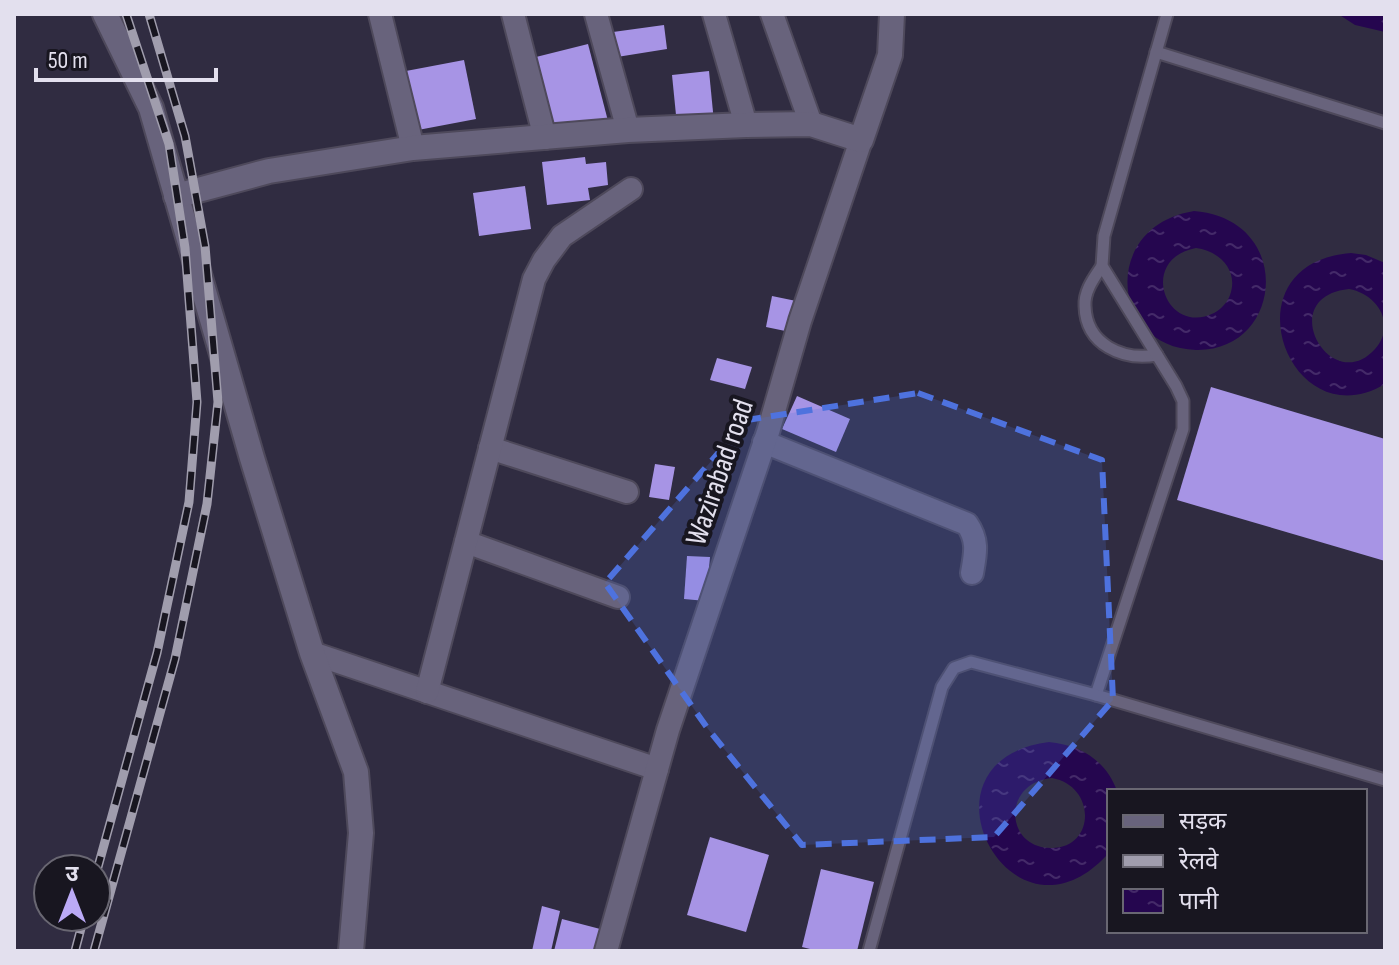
<svg xmlns="http://www.w3.org/2000/svg" width="1399" height="965" font-family="'Sofia Sans Condensed','Noto Sans Devanagari',sans-serif">
	<defs>
		<pattern id="water-ripples" width="26" height="14" patternUnits="userSpaceOnUse" patternTransform="scale(2)"><rect width="26" height="14" fill="#25064f"/><path d="M2 4q2-2 4 0t4 0M15 11q2-2 4 0t4 0" fill="none" stroke="#442a69"/></pattern>
	</defs>
	<rect width="100%" height="100%" fill="#302c41"/>
	<!-- water -->
	<g fill="url(#water-ripples)" fill-rule="evenodd">
		<path d="M1338,14H1385V32L1355,25Z"/>
		<path d="M1194,211C1295,219 1284,352 1196,350C1110,348 1100,226 1194,211ZM1196,248C1219,251 1239,270 1230,295C1227,303 1221,309 1214,313C1166,337 1137,259 1196,248Z"/>
		<path d="M1351,253L1366,255L1385,263V384C1289,442 1223,263 1351,253ZM1349,289C1377,294 1397,324 1375,349C1331,398 1273,297 1349,289Z"/>
		<path d="M1049,742C1080,745 1106,760 1117,791H1109V851L1106,856C1010,958 907,760 1049,742ZM1052,778C1096,786 1096,847 1052,848C1005,849 1001,783 1052,778Z"/>
	</g>
	<!-- building -->
	<g fill="#a794e5">
		<path d="M664,25L667,49L617,57L613,32Z"/>
		<path d="M588,44L608,121L555,134L536,57Z"/>
		<path d="M464,60L476,119L418,130L406,71Z"/>
		<path d="M709,71L714,122L677,125L672,75Z"/>
		<path d="M585,157L586,164L606,162L608,185L588,188L590,200L547,205L542,162Z"/>
		<path d="M525,186L531,229L479,236L473,193Z"/>
		<path d="M772,296L801,302L795,333L766,327Z"/>
		<path d="M717,358L752,367L745,389L710,380Z"/>
		<path d="M1211,387L1385,439V561L1177,500Z"/>
		<path d="M797,396L850,419L836,452L782,429Z"/>
		<path d="M655,464L675,467L669,500L649,497Z"/>
		<path d="M687,556L710,557L706,601L684,599Z"/>
		<path d="M710,837L769,855L746,932L687,915Z"/>
		<path d="M821,869L874,882L857,951H818L802,947Z"/>
		<path d="M542,906L560,911L551,951H532Z"/>
		<path d="M562,919L604,930L598,951H554Z"/>
	</g>
	<g fill="none" stroke-linecap="round" stroke-linejoin="round">
		<defs>
			<g id="service">
				<path d="M1156,52L1385,123"/>
				<path d="M1102,266C1094,278 1084,291 1085,306C1086,345 1123,361 1157,355"/>
				<path d="M1096,695L1183,429V401L1176,386L1102,266L1104,236L1167,14"/>
				<path d="M869,951L942,687L954,668L971,662L1096,695L1385,780"/>
			</g>
			<g id="minor">
				<path d="M380,14L413,148"/>
				<path d="M513,14L545,138"/>
				<path d="M596,14L628,130"/>
				<path d="M714,14L746,125"/>
				<path d="M772,14L811,124"/>
				<path d="M764,442L967,524C979,541 975,555 972,573"/>
				<path d="M490,448L627,492"/>
				<path d="M466,542L618,597"/>
				<path d="M312,653L657,769"/>
				<path d="M427,692L534,279L544,260L562,236L631,189"/>
				<path d="M606,951L668,730L768,432L800,321L861,140"/>
			</g>
			<g id="tertiary">
				<path d="M105,14L151,108L252,458L312,653L356,772L361,833L351,951"/>
				<path d="M176,196L269,171L413,148L628,130L746,125L811,124L861,140L890,55L892,14"/>
			</g>
		</defs>
		<!-- service casing -->
		<use href="#service" stroke="#4e495b" stroke-width="15"/>
		<!-- minor casing -->
		<use href="#minor" stroke="#4e495b" stroke-width="26"/>
		<!-- tertiary casing -->
		<use href="#tertiary" stroke="#4e495b" stroke-width="28"/>
		<!-- service -->
		<use href="#service" stroke="#68637c" stroke-width="11"/>
		<!-- minor -->
		<use href="#minor" stroke="#68637c" stroke-width="22"/>
		<!-- tertiary -->
		<use href="#tertiary" stroke="#68637c" stroke-width="24"/>
		<defs>
			<g id="rail">
				<path d="M96,874L157,653L189,502L197,402L185,248L169,144L126,14"/>
				<path d="M75,951L84,917"/>
				<path d="M94,951L175,659L207,504L218,402L205,246L185,136L149,14"/>
			</g>
		</defs>
		<!-- rail casing -->
		<use href="#rail" stroke="#a09dad" stroke-width="9"/>
		<!-- rail -->
		<use href="#rail" stroke="#181620" stroke-width="6" stroke-dasharray="18" stroke-linecap="butt"/>
	</g>
	<!-- marked area -->
	<path fill="#4e72de" fill-opacity="0.2" stroke="#4e72de" stroke-width="6" stroke-dasharray="16 10" stroke-linejoin="round" d="M918,393L1102,460L1113,700L994,837L802,845L708,729L605,583L747,420Z"/>
	<g text-anchor="middle" stroke-width="8" stroke-linejoin="round" paint-order="stroke">
		<!-- street labels -->
		<g font-size="30" fill="#e3e0ee" stroke="#181620">
			<text transform="translate(719 472) rotate(-71)" y="10">Wazirabad road</text>
		</g>
	</g>
	<!-- border -->
	<rect width="1399" height="965" fill="none" stroke="#e3e0ee" stroke-width="32"/>
	<!-- legend -->
	<rect x="1107" y="789" width="260" height="144" fill="#181620" stroke="#696772" stroke-width="2"/>
	<rect x="1123" y="815" width="40" height="12" fill="#68637c" stroke="#696772" stroke-width="2"/>
	<text x="1179" y="829" font-size="24" fill="#e3e0ee">सड़क</text>
	<rect x="1123" y="855" width="40" height="12" fill="#a09dad" stroke="#696772" stroke-width="2"/>
	<text x="1179" y="869" font-size="24" fill="#e3e0ee">रेलवे</text>
	<rect x="1123" y="889" width="40" height="24" fill="url(#water-ripples)" stroke="#696772" stroke-width="2"/>
	<text x="1179" y="909" font-size="24" fill="#e3e0ee">पानी</text>
	<!-- north arrow -->
	<g transform="translate(72 893)"><circle r="38" fill="#181620" stroke="#696772" stroke-width="2"/>
	<path d="M0-6L14 30L0 20L-14 30Z" fill="#bbaaf6"/>
	<text y="-12" font-size="22" font-weight="bold" text-anchor="middle" fill="#e3e0ee">उ</text>
	</g>
	<!-- scale -->
	<path d="M36 68v12h180v-12" fill="none" stroke="#e3e0ee" stroke-width="4"/>
	<text x="48" y="68" font-size="24" fill="#e3e0ee" stroke="#181620" stroke-width="6" paint-order="stroke">50 m</text>
</svg>
